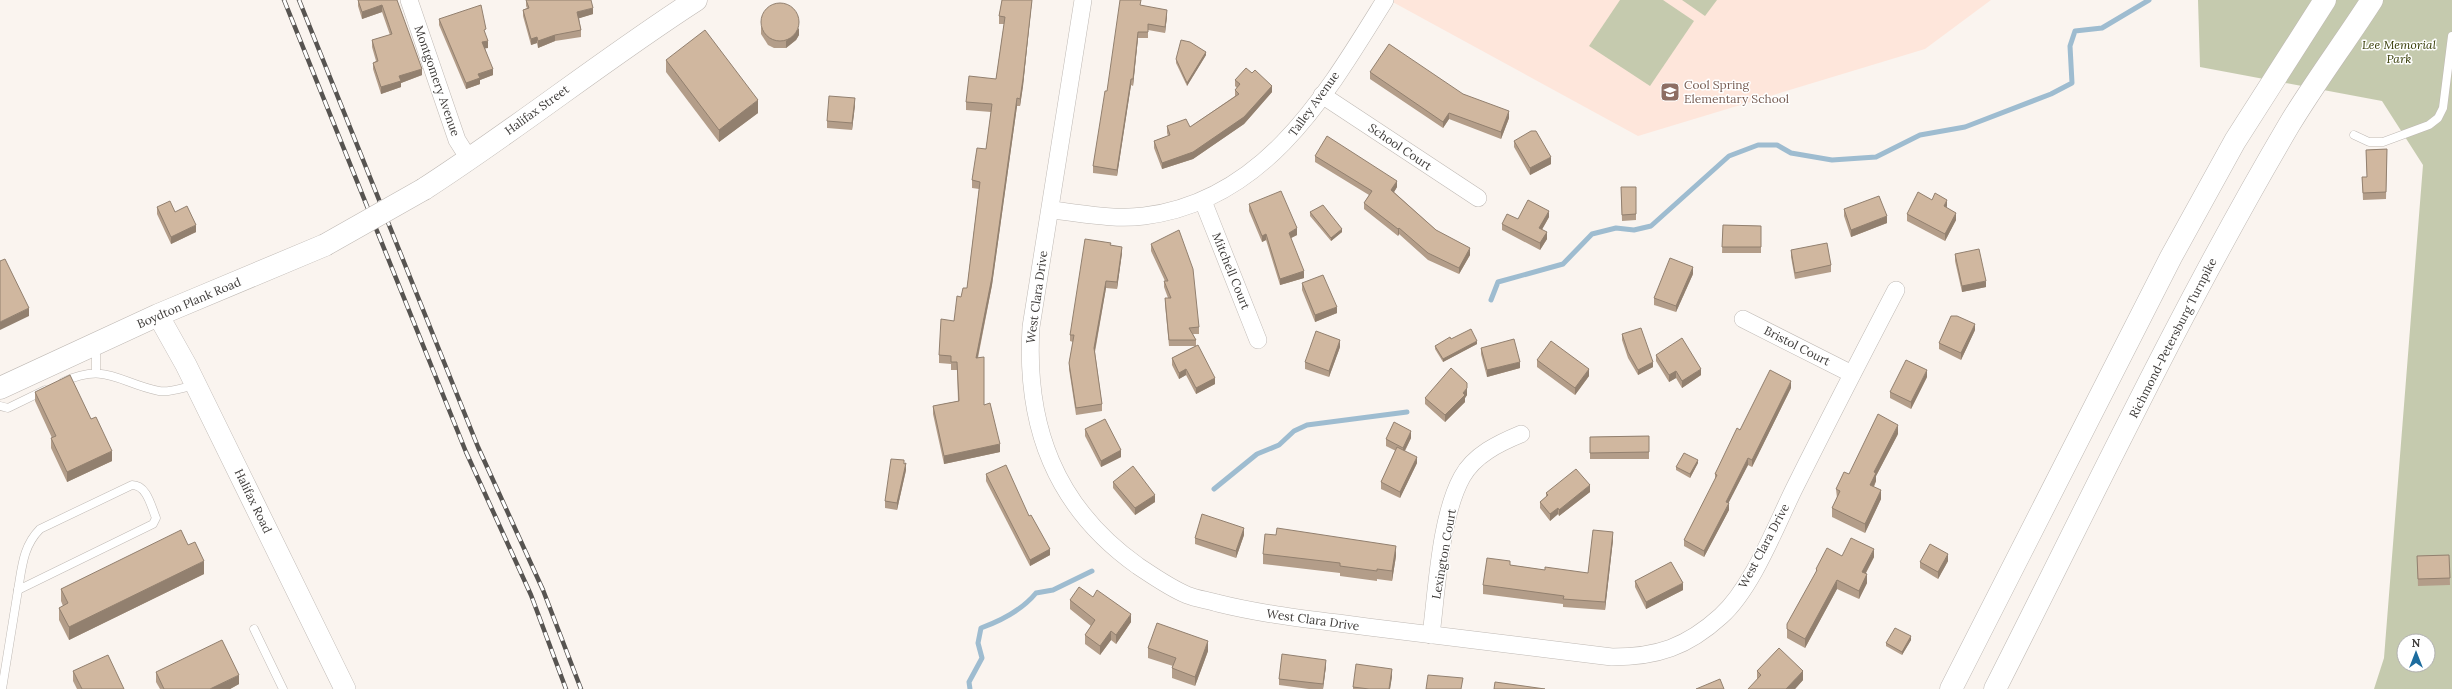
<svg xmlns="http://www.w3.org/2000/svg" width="2452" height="689" font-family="Lora,serif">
	<rect width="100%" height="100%" fill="#faf4ef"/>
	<!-- education -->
	<path fill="#fee6db" d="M1389,0H1991L1925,49L1638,136Z"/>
	<!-- green -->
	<g fill="#c5caae" fill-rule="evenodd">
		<path d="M1620,0H1663L1694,21L1650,86L1589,46Z"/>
		<path d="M1682,0H1717L1705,16Z"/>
		<path d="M2198,0H2452V689H2374L2384,658L2423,165L2382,101L2200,67ZM2404,641H2428V665H2404Z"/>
	</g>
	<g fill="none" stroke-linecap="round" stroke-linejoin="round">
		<!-- stream -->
		<g stroke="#9ebcd0" stroke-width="5">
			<path d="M1491,300L1498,282L1563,264L1592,234L1616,228L1634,230L1651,226L1729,156L1758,145H1777L1791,153L1832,160L1876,157L1920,135L1965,127L2051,94L2072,83L2070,46L2075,31L2102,28L2149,0"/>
			<path d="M1214,489L1257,454L1279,445L1294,431L1307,425L1407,412"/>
			<path d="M970,689L969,682L982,658L978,643L981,628C1003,620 1022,610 1036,593L1053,590L1092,571"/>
		</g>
		<defs>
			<g id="service">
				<path d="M2354,135L2369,142H2383L2429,125L2438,118L2443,108L2452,36"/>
				<path d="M93,347L96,355V372"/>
				<path d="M63,382C106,362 119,383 159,391C169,393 185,387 195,385"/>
				<path d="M0,406L8,408L45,390"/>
				<path d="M132,485C147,485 151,506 156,518L153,524L18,590C22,567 23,546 40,529Z"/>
				<path d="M254,629L283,689"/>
				<path d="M2,689L18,590"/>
			</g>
			<g id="minor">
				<path d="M409,0L457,140L469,159"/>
				<path d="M1083,0L1031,327C1025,426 1055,507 1138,566C1153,576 1170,588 1187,595C1197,599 1207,600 1217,603C1257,613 1297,618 1338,623C1429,635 1520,646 1612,657C1657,657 1687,647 1721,616C1753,587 1776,525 1795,487C1828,421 1862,355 1896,290"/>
				<path d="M1322,95L1478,198"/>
				<path d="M1203,201L1258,340"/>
				<path d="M1051,210C1081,213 1113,220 1144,216C1265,201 1326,95 1385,0"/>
				<path d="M1743,319L1852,374"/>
				<path d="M1431,635C1437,589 1440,517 1462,477C1474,455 1499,443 1521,434"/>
			</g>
			<path id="tertiary" d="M158,315L186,365L345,689"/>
			<g id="secondary">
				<path d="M424,189C517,129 603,60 696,0"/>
				<path d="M0,388L158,315L325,245"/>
			</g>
			<g id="motorway">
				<path d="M1951,689L2171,257L2235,141L2325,0"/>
				<path d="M1995,689C2091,500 2181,308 2289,125C2315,82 2345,42 2372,0"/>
			</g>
		</defs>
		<!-- service casing -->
		<use href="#service" stroke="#bfb9b4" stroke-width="9"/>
		<!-- minor casing -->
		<use href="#minor" stroke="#bfb9b4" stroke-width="18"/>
		<!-- tertiary casing -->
		<use href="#tertiary" stroke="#bfb9b4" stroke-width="22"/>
		<!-- secondary casing -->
		<use href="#secondary" stroke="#bfb9b4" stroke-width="23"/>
		<!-- motorway casing -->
		<use href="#motorway" stroke="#bfb9b4" stroke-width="23"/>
		<!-- service -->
		<use href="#service" stroke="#fff" stroke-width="8"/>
		<!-- minor -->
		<use href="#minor" stroke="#fff" stroke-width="17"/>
		<!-- tertiary -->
		<use href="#tertiary" stroke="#fff" stroke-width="21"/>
		<!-- secondary -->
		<use href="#secondary" stroke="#fff" stroke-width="22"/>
		<!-- motorway -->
		<use href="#motorway" stroke="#fff" stroke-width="22"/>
		<defs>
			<g id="rail">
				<path d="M284,0L466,452L531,595L566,689"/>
				<path d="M299,0L478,447L543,590L581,689"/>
			</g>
		</defs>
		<!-- rail casing -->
		<use href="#rail" stroke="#575451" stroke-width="4.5"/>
		<!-- rail -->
		<use href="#rail" stroke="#fff" stroke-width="3" stroke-dasharray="9" stroke-linecap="butt"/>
		<defs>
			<path id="secondary-bridge" d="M325,245L424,189"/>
		</defs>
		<!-- secondary-bridge casing -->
		<use href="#secondary-bridge" stroke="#bfb9b4" stroke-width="23" stroke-linecap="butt"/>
		<!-- secondary-bridge -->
		<use href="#secondary-bridge" stroke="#fff" stroke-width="22"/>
	</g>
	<!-- wall -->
	<g fill="#b39d89">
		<path d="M358,0H397L422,75L401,83V87L381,94L373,69V63L376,61L372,47V40L390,35L382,12L362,19L358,6Z"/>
		<path d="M526,0L593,14L579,18L581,30V37L555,41L538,48L537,43L531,45L523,16V10L527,8L526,6Z"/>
		<path d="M1002,0H1032L1023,86L1020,106H1017L992,285L978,358L984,405L1000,452L944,464L933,414V406L958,401L957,370H951V364L939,363V355L954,321L961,297L967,288L979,189L972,188V180L986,149L991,112L966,110V102L996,79L1004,24H999V16Z"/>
		<path d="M1141,6L1167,16L1165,33L1148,30V38H1138L1133,86L1131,85L1117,176L1093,173V166L1107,91Z"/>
		<path d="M439,19L486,36L488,48H485L493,75L480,80V84L466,89L439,25Z"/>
		<path d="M761,27L799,35L796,40L786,48H774L768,45L761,34Z"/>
		<path d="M1206,55L1187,86L1176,63V59Z"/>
		<path d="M666,60L758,113L719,142L666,72Z"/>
		<path d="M1370,72L1463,94L1509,118L1501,139L1449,119L1443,128L1370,79Z"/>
		<path d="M1235,80L1272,92L1244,124L1193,159L1162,169L1154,148V141L1168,136L1167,133V126L1190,127L1235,96V90L1237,88L1235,86Z"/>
		<path d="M855,105L852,130L827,128V121Z"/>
		<path d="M1514,141L1551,164L1530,175L1514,147Z"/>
		<path d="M2387,149L2386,199L2363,200L2362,177H2367L2366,150Z"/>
		<path d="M1315,156L1397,187L1394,192L1436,230L1470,255L1459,274L1428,260L1399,234L1398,236L1364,209V203L1369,195L1315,162Z"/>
		<path d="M1621,187H1636V220L1622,221Z"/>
		<path d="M1932,200L1947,206L1946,208L1956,220L1945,241L1907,221V214Z"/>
		<path d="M1249,204L1297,235L1291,238L1304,278L1280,285L1266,240L1262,242L1249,211Z"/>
		<path d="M157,207L175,212L196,232L171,244L157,214Z"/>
		<path d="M1844,209L1887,223L1851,237L1844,216Z"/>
		<path d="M1310,212L1342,232L1331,241L1310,216Z"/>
		<path d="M1549,217L1542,229L1547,239L1540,250L1502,230V224L1518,219Z"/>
		<path d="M1723,225L1761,226V253H1722Z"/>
		<path d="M1151,244L1199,327V334H1193L1196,340V346L1215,384L1196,394L1186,375L1179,379L1172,365V358L1195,346H1169L1165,304V298H1168L1164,287V281H1165L1151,251Z"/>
		<path d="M1111,245L1122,253L1117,289L1106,288L1095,352L1102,404V411L1076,415L1069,369V363L1073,342L1070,341V335Z"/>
		<path d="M1791,250L1831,265V272L1795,279L1791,257Z"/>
		<path d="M1955,254L1986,287L1962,292L1955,261Z"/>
		<path d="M1693,274L1676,312L1654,305V298Z"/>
		<path d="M1302,283L1337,313L1315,322L1302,290Z"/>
		<path d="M1975,330L1961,360L1939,349V343Z"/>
		<path d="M1622,334L1653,367L1638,375L1628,358L1622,340Z"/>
		<path d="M1451,339L1477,344L1443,362L1435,349V346Z"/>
		<path d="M1340,347L1329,377L1305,369V362Z"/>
		<path d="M1481,348L1520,368L1487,377L1481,354Z"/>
		<path d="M1656,355L1701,375L1682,388L1676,378L1669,382L1656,361Z"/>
		<path d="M1537,360L1589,376L1575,395L1537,367Z"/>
		<path d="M1927,377L1911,409L1890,398V392Z"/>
		<path d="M1791,388L1752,467L1748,465L1728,503L1729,510L1704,557L1684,546V540L1715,481V474L1740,430Z"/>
		<path d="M35,392L91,419L112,461L67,482L51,448V438H52L35,401Z"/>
		<path d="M1467,395L1465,398V402L1445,422L1425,404V398Z"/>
		<path d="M1085,429L1121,457L1101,467L1085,436Z"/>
		<path d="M1898,434L1876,476V481L1874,487L1881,499L1865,533L1832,517V508L1837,498L1836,489L1849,474Z"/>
		<path d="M1649,436V459H1590V437Z"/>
		<path d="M1411,438L1405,451L1417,463L1400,498L1381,489V482L1396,451L1386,446V439Z"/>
		<path d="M1698,463L1690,478L1676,470V467Z"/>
		<path d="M904,464L906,470L897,510L885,508V501Z"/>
		<path d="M986,474L1029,516L1050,555L1030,566L986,481Z"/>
		<path d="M1113,482L1155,502L1135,515L1113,488Z"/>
		<path d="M1590,492L1559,516L1558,514L1550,521L1540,508V502L1546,497V493Z"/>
		<path d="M1244,535L1236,558L1195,544V538Z"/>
		<path d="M1613,540L1605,610L1563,607V604L1483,594V585L1510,565L1545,570L1588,573Z"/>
		<path d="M188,545L204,574L69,640L59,620V608L63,606L61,601V589Z"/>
		<path d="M1263,554L1396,556L1392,581L1377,579V581L1340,576V573L1263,564Z"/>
		<path d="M2449,555L2450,585L2418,586L2417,556Z"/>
		<path d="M1842,556L1874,557L1866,573L1867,583L1859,599L1837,589L1805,648L1787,638V629L1816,573V569Z"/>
		<path d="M1948,561L1938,579L1920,568V562Z"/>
		<path d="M1635,581L1683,590L1646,609L1635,587Z"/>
		<path d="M1093,597L1131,622L1116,644L1111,640L1100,655L1085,644V635L1091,626L1070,609V600Z"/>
		<path d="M1911,640L1902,655L1886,646V643Z"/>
		<path d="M1148,648L1208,651L1195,686L1172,678V668L1173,666L1148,658Z"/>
		<path d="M1326,666L1323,689H1309L1279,685V679Z"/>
		<path d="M73,671L124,689H77L73,681Z"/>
		<path d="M1757,671L1803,680L1795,689H1748L1757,680Z"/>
		<path d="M156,672L239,684L230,689H160L156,682Z"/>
		<path d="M1392,676L1390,689H1353V687Z"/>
	</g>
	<!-- shaded-wall -->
	<g fill="#92806f">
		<path d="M1032,0L1023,86L1020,106V99Z"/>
		<path d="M382,5V12L362,19V12Z"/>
		<path d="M593,8V14L577,19V12Z"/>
		<path d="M1167,10V16L1165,33V27Z"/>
		<path d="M799,28V35L796,40L786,48V41Z"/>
		<path d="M1138,32V38L1133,86V79Z"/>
		<path d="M555,35V41L538,48V41Z"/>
		<path d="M537,37V43L531,45V39Z"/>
		<path d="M488,41V48L482,49V42Z"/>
		<path d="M1206,52V55L1187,86V83Z"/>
		<path d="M422,69V75L401,83V87L381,94V87L399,76Z"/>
		<path d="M493,69V75L480,80V84L466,89V83L478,74Z"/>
		<path d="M1131,79V85L1117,176V170Z"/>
		<path d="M1272,86V92L1244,124L1193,159L1162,169V163Z"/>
		<path d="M855,98V105L852,130V123Z"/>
		<path d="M1017,98V106L992,285L976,365V358Z"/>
		<path d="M758,100V113L719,142V130Z"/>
		<path d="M1509,111V118L1501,139V132Z"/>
		<path d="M1449,113V119L1443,128V122Z"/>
		<path d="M1551,157V164L1530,175V168Z"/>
		<path d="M1397,181V187L1391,197V190Z"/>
		<path d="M1947,200V206L1944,213V206Z"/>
		<path d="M1549,211V217L1539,235V228Z"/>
		<path d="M1956,213V220L1945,241V234Z"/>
		<path d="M1887,216V223L1851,237V230Z"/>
		<path d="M196,225V232L171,244V237Z"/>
		<path d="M1297,228V235L1289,239V233Z"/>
		<path d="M1399,228V234L1398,236V229Z"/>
		<path d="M1342,229V232L1331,241V238Z"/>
		<path d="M1547,232V239L1540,250V243Z"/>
		<path d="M1266,234V240L1262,242V236Z"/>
		<path d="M1122,247V253L1117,289V282Z"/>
		<path d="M1470,248V255L1459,274V268Z"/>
		<path d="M1693,267V274L1676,312V306Z"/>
		<path d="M1304,271V278L1280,285V279Z"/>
		<path d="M1106,281V288L1094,355V348Z"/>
		<path d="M1986,281V287L1962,292V286Z"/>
		<path d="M1337,307V313L1315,322V315Z"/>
		<path d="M29,308V316L0,330V322Z"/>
		<path d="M1975,324V330L1961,360V353Z"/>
		<path d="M1340,340V347L1329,377V371Z"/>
		<path d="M1477,341V344L1443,362V359Z"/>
		<path d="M1520,362V368L1487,377V370Z"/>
		<path d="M1653,362V367L1638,375V370Z"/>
		<path d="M1186,369V375L1179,379V373Z"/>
		<path d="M1589,369V376L1575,395V388Z"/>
		<path d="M1701,369V375L1682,388V381Z"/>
		<path d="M1927,370V377L1911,409V402Z"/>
		<path d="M1676,371V378L1669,382V375Z"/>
		<path d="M1215,378V384L1196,394V388Z"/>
		<path d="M1791,381V388L1752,467V460Z"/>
		<path d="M1467,388V395L1465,398V402L1445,422V415Z"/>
		<path d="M1898,425V434L1876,476V481L1870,494V485L1874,472Z"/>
		<path d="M1411,431V438L1403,454V448Z"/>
		<path d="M1000,444V452L944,464V456Z"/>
		<path d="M1121,450V457L1101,467V461Z"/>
		<path d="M112,451V461L67,482V472Z"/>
		<path d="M1417,457V463L1400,498V492Z"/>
		<path d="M1748,458V465L1726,508V502Z"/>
		<path d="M1698,460V463L1690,478V474Z"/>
		<path d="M906,463V470L897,510V503Z"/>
		<path d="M1590,485V492L1559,516V510Z"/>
		<path d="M1881,490V499L1865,533V524Z"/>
		<path d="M1155,495V502L1135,515V508Z"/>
		<path d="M1729,503V510L1704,557V551Z"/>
		<path d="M1558,508V514L1550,521V514Z"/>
		<path d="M1244,528V535L1236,558V551Z"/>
		<path d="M1613,532V540L1605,610V602Z"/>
		<path d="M1396,546V556L1392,581V571Z"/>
		<path d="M1050,549V555L1030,566V560Z"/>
		<path d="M1874,549V557L1862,580V572Z"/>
		<path d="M1948,554V561L1938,579V572Z"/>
		<path d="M204,561V574L69,640V627Z"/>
		<path d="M1867,574V583L1859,599V591Z"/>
		<path d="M1837,580V589L1805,648V639Z"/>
		<path d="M1683,583V590L1646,609V602Z"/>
		<path d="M1131,614V622L1116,644V635Z"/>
		<path d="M1111,631V640L1100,655V646Z"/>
		<path d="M1911,636V640L1902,655V652Z"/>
		<path d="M1208,641V651L1195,686V677Z"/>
		<path d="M1326,660V666L1323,689V684Z"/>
		<path d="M1392,669V676L1390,689H1389Z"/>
		<path d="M1803,671V680L1795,689H1786Z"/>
		<path d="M239,675V684L230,689H210Z"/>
	</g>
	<!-- building -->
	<g fill="#d0b79f" stroke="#92806f">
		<path d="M358,0H397L422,69L399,76L401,81L381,87L373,63L378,61L372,40L392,34L382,5L362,12Z"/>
		<path d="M526,0H591L593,8L577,12L581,30L555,35L538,41L537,37L531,39L523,10L529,8Z"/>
		<path d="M1002,0H1032L1023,79L1020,99L1017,98L992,277L976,358L984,357V405L990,403L1000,444L944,456L933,406L959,401L957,362H951V356L939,355L941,319L954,321L957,296L961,297L963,288H967L980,182L972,180L977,148L986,149L992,104L966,102L969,76L996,79L1005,17L999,16Z"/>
		<path d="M1120,0H1141L1140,5L1167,10L1165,27L1148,24V32H1138L1133,79H1131L1117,170L1093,166L1105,91H1107Z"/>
		<circle cx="780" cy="22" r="19"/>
		<path d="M481,5L486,29L484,30L488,41L482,42L493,69L478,74L480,78L466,83L439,19Z"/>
		<path d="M705,30L758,100L719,130L666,60Z"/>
		<path d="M1181,40L1190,42L1206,52L1187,83L1176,59Z"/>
		<path d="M1389,44L1463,94L1509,111L1501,132L1449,113L1443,122L1370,72Z"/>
		<path d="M1246,68L1252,73L1255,70L1272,86L1244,117L1193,152L1162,163L1154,141L1170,135L1167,126L1186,119L1190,127L1239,94L1235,90L1240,84L1235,80Z"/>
		<path d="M829,96L855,98L852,123L827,121Z"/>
		<path d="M1531,131H1536L1551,157L1530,168L1514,141Z"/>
		<path d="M1327,136L1397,181L1391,190L1436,230L1470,248L1459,268L1428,253L1399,228L1398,229L1364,203L1372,191L1315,156Z"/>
		<path d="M2387,149L2386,192L2363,193L2362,177H2367L2366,150Z"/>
		<path d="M1621,187H1636V214L1622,215Z"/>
		<path d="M1281,191L1297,228L1289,233L1304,271L1280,279L1266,234L1262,236L1249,204Z"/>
		<path d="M1918,192L1932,200L1935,193L1947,200L1944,206L1956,213L1945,234L1907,214Z"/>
		<path d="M1879,196L1887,216L1851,230L1844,209Z"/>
		<path d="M1528,200L1549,211L1539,228L1547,232L1540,243L1502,224L1507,214L1518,219Z"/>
		<path d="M170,201L175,212L187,206L196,225L171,237L157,207Z"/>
		<path d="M1323,205L1342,229L1331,238L1310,212Z"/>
		<path d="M1723,225L1761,226V247H1722Z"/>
		<path d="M1179,230L1193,269L1199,327L1189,328L1196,340H1169L1165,298H1171L1164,281H1168L1151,244Z"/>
		<path d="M1085,239L1111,243L1110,245L1122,247L1117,282L1106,281L1094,348L1102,404L1076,408L1069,363L1074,335H1070Z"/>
		<path d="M1827,243L1831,265L1795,273L1791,250Z"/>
		<path d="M1979,249L1986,281L1962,286L1955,254Z"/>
		<path d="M1670,258L1693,267L1676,306L1654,298Z"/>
		<path d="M5,259L29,308L0,322V261Z"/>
		<path d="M1323,275L1337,307L1315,315L1302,283Z"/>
		<path d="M1951,316H1957L1975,324L1961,353L1939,343Z"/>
		<path d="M1641,328L1653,362L1638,370L1628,352L1622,334Z"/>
		<path d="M1471,329L1477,341L1443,359L1435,346L1450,337L1451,339Z"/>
		<path d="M1316,331L1340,340L1329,371L1305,362Z"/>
		<path d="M1682,338L1701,369L1682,381L1676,371L1669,375L1656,355Z"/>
		<path d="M1514,339L1520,362L1487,370L1481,348Z"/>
		<path d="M1551,341L1589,369L1575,388L1537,360Z"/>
		<path d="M1198,345L1215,378L1196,388L1186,369L1179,373L1172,358Z"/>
		<path d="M1906,360L1927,370L1911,402L1890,392Z"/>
		<path d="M1451,368L1467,383V388L1463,393L1465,395L1445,415L1425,398Z"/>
		<path d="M1770,370L1791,381L1752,460L1748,458L1726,502L1729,503L1704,551L1684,540L1717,475L1715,474L1737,428L1740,430Z"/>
		<path d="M70,375L91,419L96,417L112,451L67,472L51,438L56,436L35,392Z"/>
		<path d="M1878,414L1898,425L1874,472L1876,473L1870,485L1881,490L1865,524L1832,508L1840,491L1836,489L1844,472L1849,474Z"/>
		<path d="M1105,419L1121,450L1101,461L1085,429Z"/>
		<path d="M1394,422L1411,431L1403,448L1386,439Z"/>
		<path d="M1649,436V452L1590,453V437Z"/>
		<path d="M1397,447L1417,457L1400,492L1381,482Z"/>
		<path d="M1684,453L1698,460L1690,474L1676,467Z"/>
		<path d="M891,459L904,460V464L906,463L897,503L885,501Z"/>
		<path d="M1006,465L1029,516L1031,515L1050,549L1030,560L986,474Z"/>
		<path d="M1133,466L1155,495L1135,508L1113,482Z"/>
		<path d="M1576,469L1590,485L1559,510L1558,508L1550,514L1540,502L1548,495L1546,493Z"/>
		<path d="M1202,514L1244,528L1236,551L1195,538Z"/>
		<path d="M1277,528L1396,546L1392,571L1377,569V571L1340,566V563L1263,554L1265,534L1276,535Z"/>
		<path d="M181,530L188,545L195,542L204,561L69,627L59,608L68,603L61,589Z"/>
		<path d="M1593,530L1613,532L1605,602L1563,599L1564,596L1483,585L1487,558L1510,561V565L1545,570V567L1588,573Z"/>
		<path d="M1851,538L1874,549L1862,572L1867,574L1859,591L1837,580L1805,639L1787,629V624L1817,570L1816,569L1827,548L1842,556Z"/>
		<path d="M1930,544L1948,554L1938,572L1920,562Z"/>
		<path d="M2449,555L2450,578L2418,579L2417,556Z"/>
		<path d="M1671,562L1683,583L1646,602L1635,581Z"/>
		<path d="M1079,587L1093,597L1097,590L1131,614L1116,635L1111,631L1100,646L1085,635L1095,620L1070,600Z"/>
		<path d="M1157,623L1208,641L1195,677L1172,668L1176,658L1148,648Z"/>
		<path d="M1895,628L1911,636L1902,652L1886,643Z"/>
		<path d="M222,640L239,675L210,689H164L156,672Z"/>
		<path d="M1779,648L1803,671L1786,689H1748L1761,675L1757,671Z"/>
		<path d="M1282,654L1326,660L1323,684L1279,679Z"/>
		<path d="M108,655L124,689H82L73,671Z"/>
		<path d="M1356,664L1392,669L1389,689H1369L1353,687Z"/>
		<path d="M1428,675L1463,678L1461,689H1426Z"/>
		<path d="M1720,679L1724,689H1696Z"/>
		<path d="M1495,682L1545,689H1494Z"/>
	</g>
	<!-- icons -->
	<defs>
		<symbol id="school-square" viewBox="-11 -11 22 22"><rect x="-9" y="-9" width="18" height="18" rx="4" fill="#8d6e63" stroke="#fff"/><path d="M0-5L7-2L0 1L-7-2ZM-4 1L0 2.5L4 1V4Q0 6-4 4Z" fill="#fff"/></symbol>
	</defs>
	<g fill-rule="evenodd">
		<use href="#school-square" x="1659" y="81" width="22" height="22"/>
	</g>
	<g text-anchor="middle" stroke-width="3" stroke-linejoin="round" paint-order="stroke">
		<!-- park labels -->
		<g font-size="12" font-style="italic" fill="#353b04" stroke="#fff">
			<text x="2399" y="49">Lee Memorial<tspan x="2399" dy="14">Park</tspan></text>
		</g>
		<!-- street labels -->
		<g font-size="12" fill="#3e3b39" stroke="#fff">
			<text transform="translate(437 81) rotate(71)" y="4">Montgomery Avenue</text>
			<text transform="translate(1314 104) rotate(-54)" y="4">Talley Avenue</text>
			<text transform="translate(537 110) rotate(-36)" y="4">Halifax Street</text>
			<text transform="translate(1400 147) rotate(34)" y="4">School Court</text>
			<text transform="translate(1231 271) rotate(68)" y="4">Mitchell Court</text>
			<text transform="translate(1037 297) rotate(-82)" y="4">West Clara Drive</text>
			<text transform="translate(189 303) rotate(-23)" y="4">Boydton Plank Road</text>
			<text transform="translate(2173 338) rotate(-63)" y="4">Richmond-Petersburg Turnpike</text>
			<text transform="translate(1797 346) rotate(27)" y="4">Bristol Court</text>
			<text transform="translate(253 501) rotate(64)" y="4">Halifax Road</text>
			<text transform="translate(1764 546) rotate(-62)" y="4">West Clara Drive</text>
			<text transform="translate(1444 554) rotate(-80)" y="4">Lexington Court</text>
			<text transform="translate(1313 620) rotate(8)" y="4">West Clara Drive</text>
		</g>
		<!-- education labels -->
		<g font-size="12" fill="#785e54" stroke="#fff" text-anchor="start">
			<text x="1684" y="89">Cool Spring<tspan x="1684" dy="14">Elementary School</tspan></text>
		</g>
	</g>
	<!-- north arrow -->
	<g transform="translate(2416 653)"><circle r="19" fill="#ffffff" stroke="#b2b1b0"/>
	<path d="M0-3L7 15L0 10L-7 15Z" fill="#1d6c9e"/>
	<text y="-6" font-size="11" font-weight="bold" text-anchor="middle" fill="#3e3b39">N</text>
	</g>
</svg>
